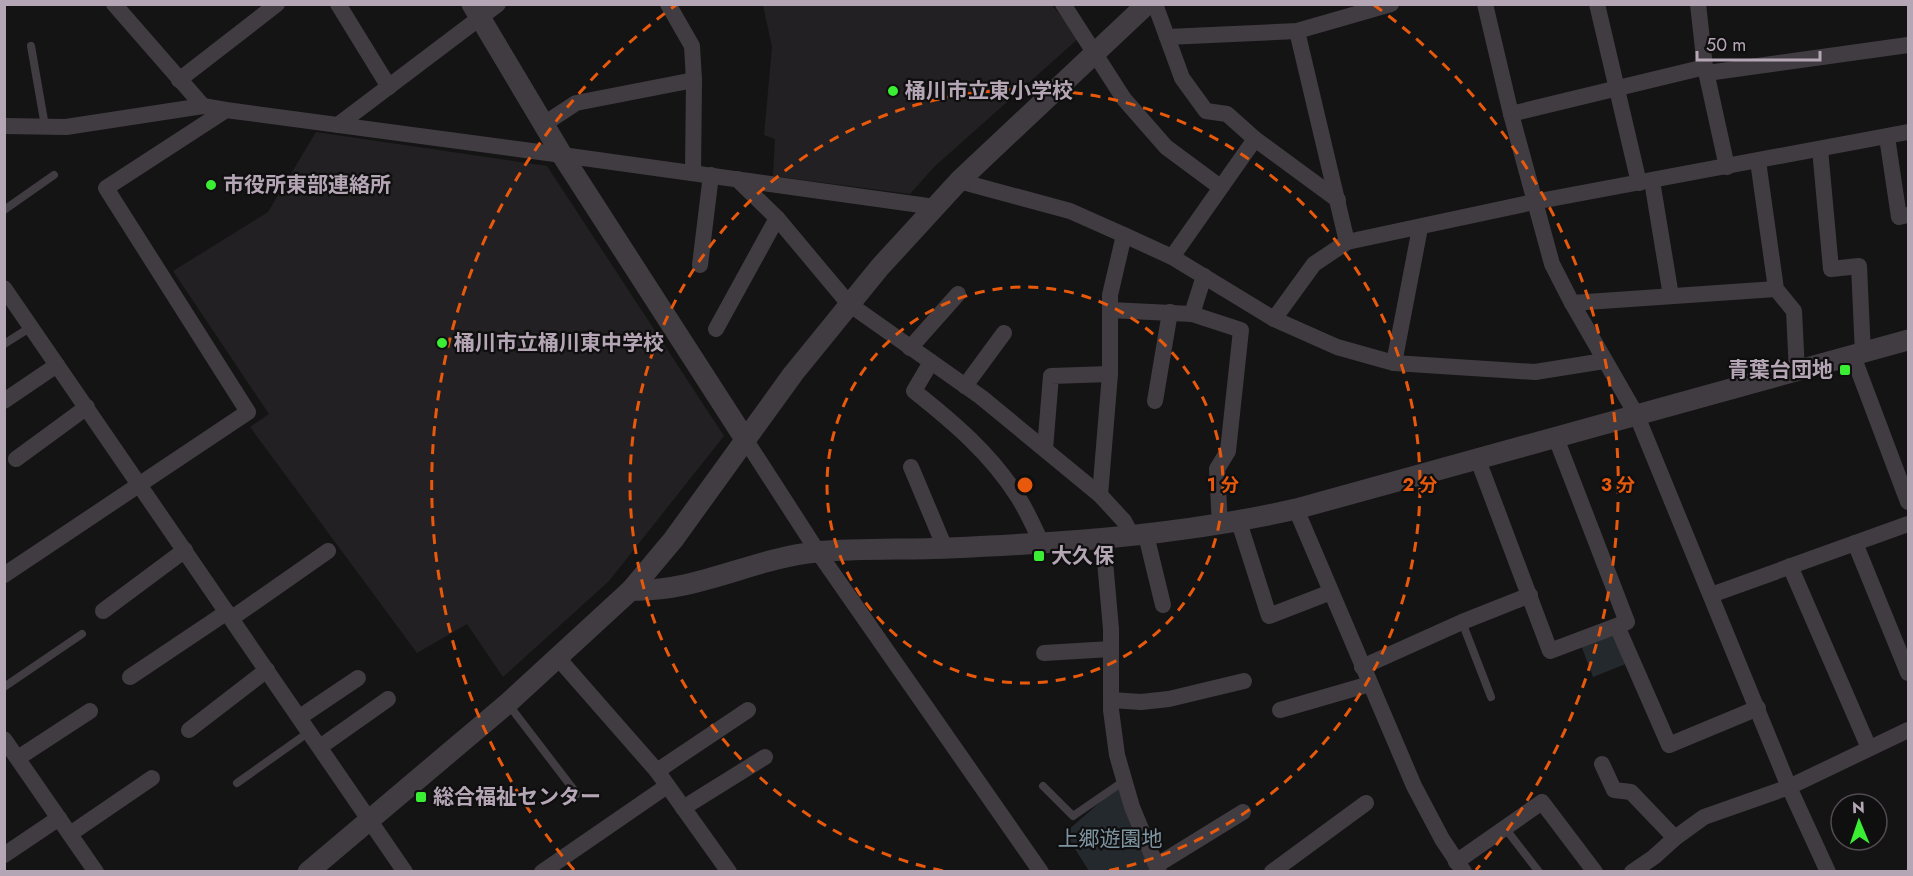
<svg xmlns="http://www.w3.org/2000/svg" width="1913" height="876" font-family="Jost,'Noto Sans JP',sans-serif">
	<rect width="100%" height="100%" fill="#151415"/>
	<!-- built -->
	<g fill="#222022">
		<path d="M763,5H1052L1079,38L934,167L910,194L773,176L775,139L764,135L772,47Z"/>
		<path d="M316,132L547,166L724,436L609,581L503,677L467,624L417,653L250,427L269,414L173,271L268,212Z"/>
	</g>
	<!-- green -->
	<g fill="#24292d">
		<path d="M1618,624L1633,661L1593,677L1579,640Z"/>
		<path d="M1124,781L1159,871H1089L1065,833Z"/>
	</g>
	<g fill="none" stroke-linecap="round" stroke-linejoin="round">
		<!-- service -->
		<g stroke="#413c41" stroke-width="8">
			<path d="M31,46L45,126"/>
			<path d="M4,210L54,175"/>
			<path d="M4,344L31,327"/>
			<path d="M1462,622L1491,697"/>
			<path d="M4,687L82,634"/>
			<path d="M508,704L577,794"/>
			<path d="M237,783L309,732"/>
			<path d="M1043,786L1073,816L1124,781"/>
			<path d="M1505,828L1539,872"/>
		</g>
		<!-- minor -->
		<g stroke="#413c41" stroke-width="16">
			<path d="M114,4L203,106"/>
			<path d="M338,4L389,87"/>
			<path d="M668,4L692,46L694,80L693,173"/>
			<path d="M1063,4L1124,99L1166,147L1220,187"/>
			<path d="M1155,4L1182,78L1206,111L1227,114L1255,139L1338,200"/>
			<path d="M1485,4L1511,114L1552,264L1572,303L1637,416L1789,787L1828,872"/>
			<path d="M1597,4L1639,183"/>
			<path d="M1698,4L1705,67L1727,167"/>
			<path d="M1297,31L1347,242"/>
			<path d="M1167,37L1297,31L1391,4"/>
			<path d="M1707,73L1908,45"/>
			<path d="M179,80L277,4"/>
			<path d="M1511,114L1705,67"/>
			<path d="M544,124L576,103L694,80"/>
			<path d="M338,125L498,4"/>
			<path d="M4,126L66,127L203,106L226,110L562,155L935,207"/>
			<path d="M1887,137L1899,217L1908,215"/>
			<path d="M1820,149L1831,269L1859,266L1863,354"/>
			<path d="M1758,161L1776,289L1794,311L1797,372"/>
			<path d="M737,179L777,218L849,304L981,397L1100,495L1124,521L1132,536"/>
			<path d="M959,181L1070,211L1124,235L1172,257L1274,319L1337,347L1394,363L1535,372L1604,361"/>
			<path d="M1652,181L1671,296"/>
			<path d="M1124,235L1110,295V310L1192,314L1241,330L1228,451L1217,469L1220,526"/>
			<path d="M1172,257L1255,139"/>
			<path d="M700,265L711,175"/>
			<path d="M4,288L405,872"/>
			<path d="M1572,303L1776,289"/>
			<path d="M1192,314L1204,276"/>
			<path d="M1274,319L1314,264L1347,242L1534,202L1908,132"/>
			<path d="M716,329L777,218"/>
			<path d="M910,348L958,294"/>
			<path d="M1853,356L1908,502"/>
			<path d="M931,362L914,391C953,422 991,454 1018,497C1027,511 1034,527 1041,542"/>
			<path d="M1394,363L1420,228"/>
			<path d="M965,386L1004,333"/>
			<path d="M4,401L57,365"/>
			<path d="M1155,401L1170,312"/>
			<path d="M745,439L818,552L1041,872"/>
			<path d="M1045,449L1051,376L1110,374"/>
			<path d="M16,459L87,407"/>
			<path d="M1478,460L1550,651L1627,622L1556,438"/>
			<path d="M911,467L945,548"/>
			<path d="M1100,495L1110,374V310"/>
			<path d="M1296,509L1414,786L1442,839L1464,872"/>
			<path d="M1239,522L1269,616L1331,592"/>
			<path d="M1146,535L1163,605"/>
			<path d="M1103,539L1111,629V710L1117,755L1132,807L1159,872"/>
			<path d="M1855,543L1908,673"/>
			<path d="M1790,566L1869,748"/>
			<path d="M4,575L248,412L106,188L226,110"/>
			<path d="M1711,595L1908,524"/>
			<path d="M103,611L185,550"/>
			<path d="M232,618L328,551"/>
			<path d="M1617,626L1669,745L1758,708"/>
			<path d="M1044,653L1111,649"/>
			<path d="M558,658L657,771L729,872"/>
			<path d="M1362,667L1462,622L1530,595"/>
			<path d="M130,677L227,612"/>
			<path d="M1111,700L1141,702L1169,699L1244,681"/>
			<path d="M1280,710L1370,684"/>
			<path d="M300,717L358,678"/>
			<path d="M189,730L267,670"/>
			<path d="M4,739L96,872"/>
			<path d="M320,747L388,699"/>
			<path d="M18,758L90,711"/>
			<path d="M1602,764L1614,790L1631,792L1675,838"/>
			<path d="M657,771L748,710"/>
			<path d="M683,808L765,757"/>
			<path d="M70,834L152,778"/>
			<path d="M4,855L59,818"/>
			<path d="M1456,862L1542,802L1595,872"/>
			<path d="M1157,865L1243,812"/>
			<path d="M542,872L667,786"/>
			<path d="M1272,872L1366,803"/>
			<path d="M1632,872L1654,857L1675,838L1704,817L1789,787L1908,730"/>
		</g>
		<!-- tertiary -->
		<g stroke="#413c41" stroke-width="21">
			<path d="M472,4L562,155L745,439"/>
			<path d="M631,590C695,593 753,558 817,552C860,548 905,550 949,548C1065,543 1182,535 1296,509L1908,340"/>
			<path d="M308,872L508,703L631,590L673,540L793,374L880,267L959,181L1147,4"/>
		</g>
	</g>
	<!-- distance rings -->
	<g fill="none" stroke="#e8590c" stroke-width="3" stroke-dasharray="10 8">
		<circle cx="1025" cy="485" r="198"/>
		<path d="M943 871A395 395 0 1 1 1107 871"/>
		<path d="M574 870A593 593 0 0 1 676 5M1374 5A593 593 0 0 1 1476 870"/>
	</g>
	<!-- markers -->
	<g fill="#3aee33" stroke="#100f10" stroke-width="2">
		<circle cx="893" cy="91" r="6"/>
		<circle cx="211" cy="185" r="6"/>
		<circle cx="442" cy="343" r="6"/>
		<rect x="1839" y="364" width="12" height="12" rx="3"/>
		<rect x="1033" y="550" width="12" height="12" rx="3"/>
		<rect x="415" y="791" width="12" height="12" rx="3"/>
	</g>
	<g text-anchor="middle" stroke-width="4.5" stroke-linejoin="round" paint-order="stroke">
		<!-- poi labels -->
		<g font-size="21" font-weight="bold" fill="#b5a6b6" stroke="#100f10" text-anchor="start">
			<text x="905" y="98">桶川市立東小学校</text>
			<text x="223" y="192">市役所東部連絡所</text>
			<text x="454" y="350">桶川市立桶川東中学校</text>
			<text x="1833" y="377" text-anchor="end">青葉台団地</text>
			<text x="1051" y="563">大久保</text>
			<text x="433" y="804">総合福祉センター</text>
		</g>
		<!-- park labels -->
		<g font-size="21" fill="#7d94a0" stroke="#100f10">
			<text x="1110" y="846">上郷遊園地</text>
		</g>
	</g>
	<circle cx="1025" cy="485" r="9" fill="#e8590c" stroke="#100f10" stroke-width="3"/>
	<g font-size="18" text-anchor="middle" font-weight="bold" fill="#e8590c" stroke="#100f10" stroke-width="4.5" stroke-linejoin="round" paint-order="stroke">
		<text x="1223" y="491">1 分</text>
		<text x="1420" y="491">2 分</text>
		<text x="1618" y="491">3 分</text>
	</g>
	<!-- border -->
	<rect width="1913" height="876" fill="none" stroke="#b5a6b6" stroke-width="12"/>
	<!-- north arrow -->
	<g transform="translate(1859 822) rotate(358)"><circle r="28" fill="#100f10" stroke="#524b52" stroke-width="1.5"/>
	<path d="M0-4.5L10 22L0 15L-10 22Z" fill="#3aee33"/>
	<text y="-9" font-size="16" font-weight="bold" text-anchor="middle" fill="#b5a6b6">N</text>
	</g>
	<!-- scale -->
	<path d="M1697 51v9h123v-9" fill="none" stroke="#b5a6b6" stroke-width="3"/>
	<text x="1706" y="51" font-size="18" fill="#b5a6b6" stroke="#100f10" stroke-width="4.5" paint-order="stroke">50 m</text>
</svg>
